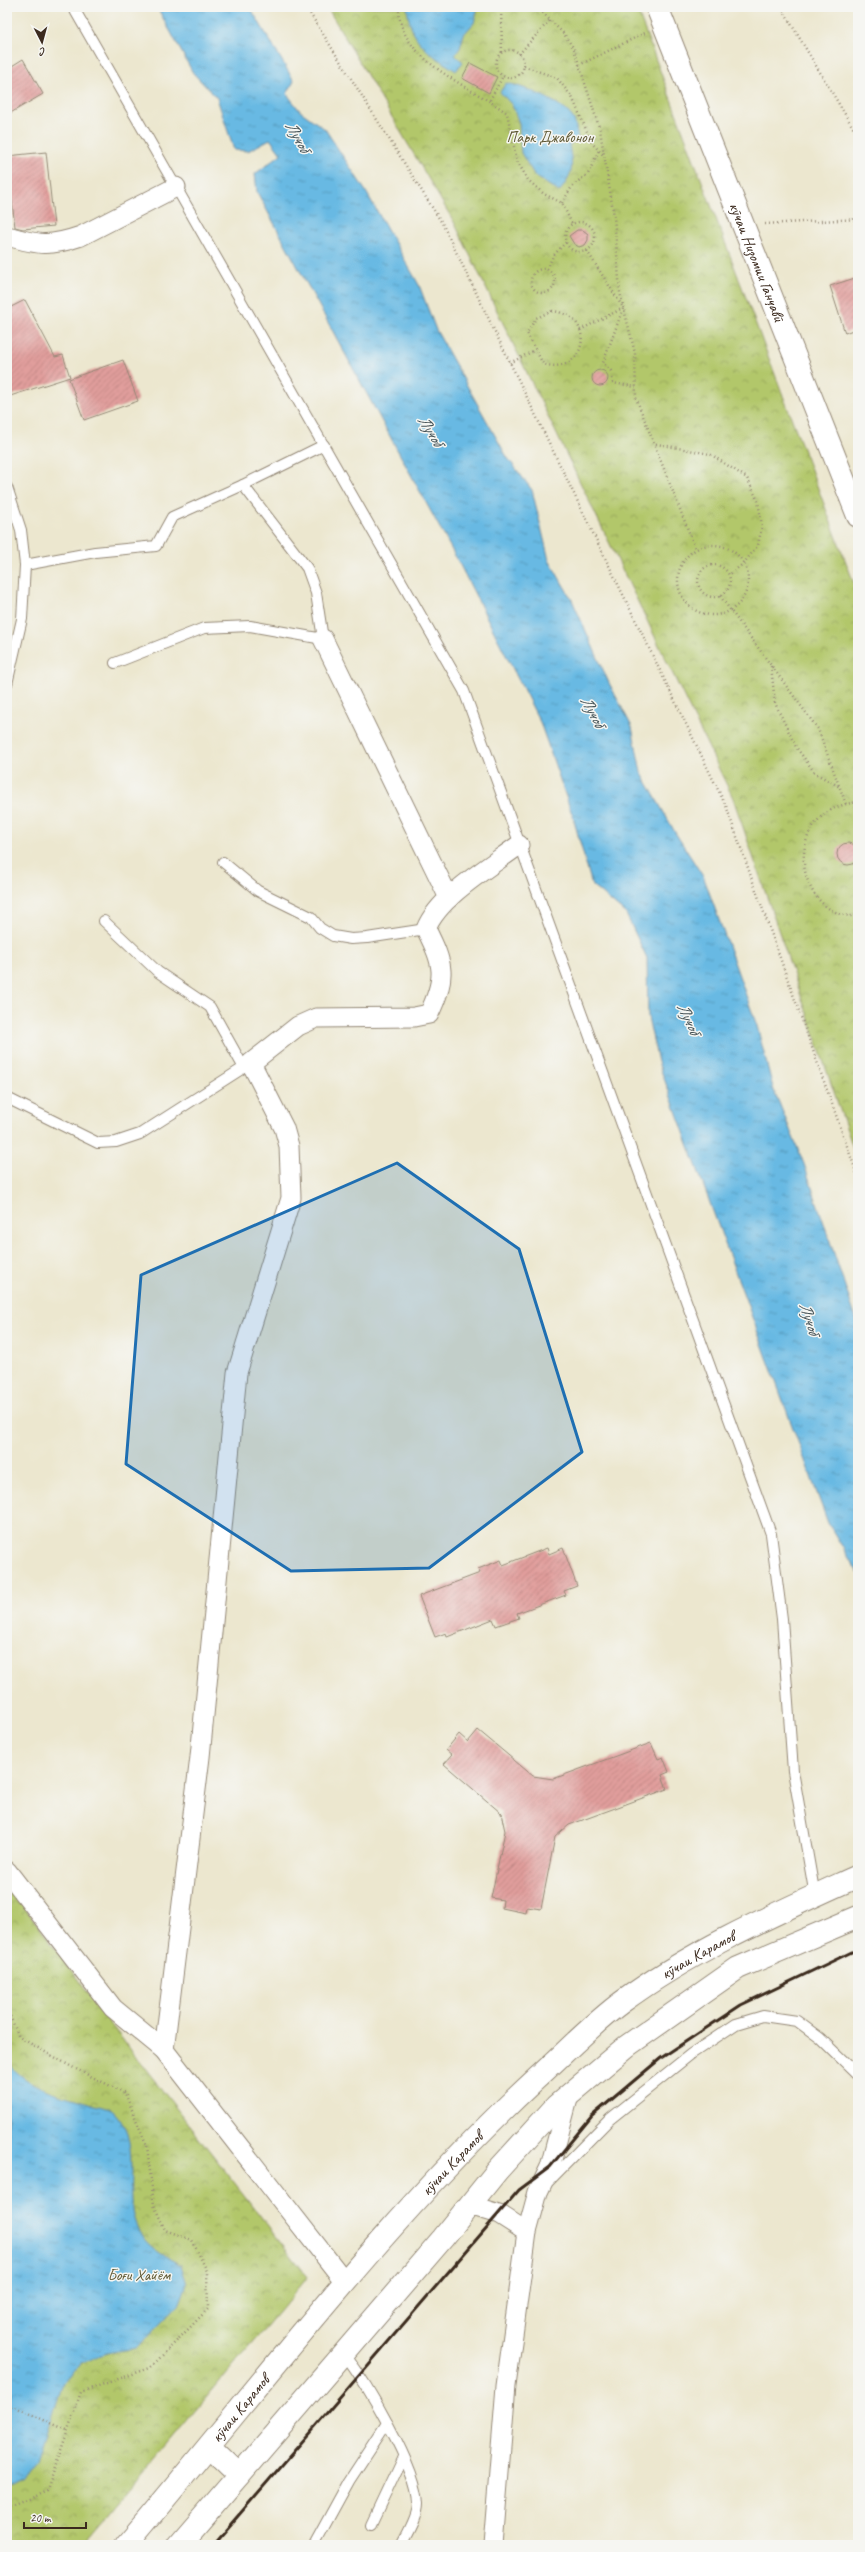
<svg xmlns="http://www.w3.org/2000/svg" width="865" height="2552" font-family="Caveat,sans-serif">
	<defs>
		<pattern id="park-crowns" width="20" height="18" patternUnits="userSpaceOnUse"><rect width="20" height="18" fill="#b2c76b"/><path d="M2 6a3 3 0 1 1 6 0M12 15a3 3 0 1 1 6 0" fill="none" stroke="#92a257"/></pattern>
		<pattern id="water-ripples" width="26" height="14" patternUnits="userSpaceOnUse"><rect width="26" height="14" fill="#67b9e3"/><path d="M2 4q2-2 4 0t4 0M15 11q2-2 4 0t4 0" fill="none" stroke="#5697b7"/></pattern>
		<pattern id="building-hatch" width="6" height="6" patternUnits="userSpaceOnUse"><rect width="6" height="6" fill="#e19e9c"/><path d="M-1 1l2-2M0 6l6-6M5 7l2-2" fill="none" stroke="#b8817f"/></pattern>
	</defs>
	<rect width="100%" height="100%" fill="#f6f6f2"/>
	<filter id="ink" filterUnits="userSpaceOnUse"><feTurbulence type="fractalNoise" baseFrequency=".025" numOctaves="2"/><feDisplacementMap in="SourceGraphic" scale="8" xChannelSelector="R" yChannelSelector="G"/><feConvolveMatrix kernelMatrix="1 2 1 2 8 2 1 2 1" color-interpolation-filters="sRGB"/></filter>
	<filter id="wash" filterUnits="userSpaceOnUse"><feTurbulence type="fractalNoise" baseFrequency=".012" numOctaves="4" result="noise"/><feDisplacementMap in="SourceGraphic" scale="16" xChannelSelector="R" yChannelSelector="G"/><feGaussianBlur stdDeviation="0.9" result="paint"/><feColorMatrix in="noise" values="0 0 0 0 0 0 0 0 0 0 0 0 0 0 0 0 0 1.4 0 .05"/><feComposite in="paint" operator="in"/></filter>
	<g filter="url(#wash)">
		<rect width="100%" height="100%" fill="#ece7cf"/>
		<!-- park -->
		<g fill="url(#park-crowns)" stroke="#767844">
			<path d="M327,7H636L858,594V1162L733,798L454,222Z"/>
			<path d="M7,1883L109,2022L308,2277L82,2545H7Z"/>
		</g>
		<!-- water -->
		<g fill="url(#water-ripples)" stroke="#517280">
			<path d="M157,7H250L294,81L287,94L300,111L325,129L365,190L419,285L436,330L507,457L532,490L549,560L572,600L609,683L632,727L641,772L676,834L704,878L757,1026L773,1088L804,1164L858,1325V1573L828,1523L658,1062L648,1017L647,958L626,914L592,885L573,817L540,722L460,565L257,192L255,174L281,154L270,139L248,151L234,150L217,98L193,73Z"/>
			<path d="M407,7H478L474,23L464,34L460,48L455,55L463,62L456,71C429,53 410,43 407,7Z"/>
			<path d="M506,83C523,86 566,103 574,120C576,125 577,133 578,139L569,145C573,168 574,174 559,192L535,176L521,153L519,123L512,105L500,92Z"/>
			<path d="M7,2061C28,2090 62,2094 95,2105C100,2106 110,2108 114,2112C148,2147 115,2202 144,2239C154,2251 168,2258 181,2265L187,2284L180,2303L137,2348L107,2353L82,2362L63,2383L38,2462L24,2478L7,2487V2409L11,2391L7,2368Z"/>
		</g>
		<g id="blocks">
			<!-- building -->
			<g fill="url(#building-hatch)">
				<path d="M23,59L43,94L7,115V69Z"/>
				<path d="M470,63L497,77L489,93L462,78Z"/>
				<path d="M46,152L54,226L23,229L15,227L9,176L7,177V156Z"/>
				<path d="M577,230H583L588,234V240L585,245L579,247L574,244L569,236Z"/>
				<path d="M858,277V328L845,333L830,286Z"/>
				<path d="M25,300L55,357L63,355L70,377L7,397V309Z"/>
				<path d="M123,360L138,401L84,420L69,379Z"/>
				<circle cx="600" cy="378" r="8"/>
				<circle cx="848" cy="854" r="11"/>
				<path d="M547,1548L549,1554L563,1548L577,1586L564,1591L566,1595L517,1613L519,1618L496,1626L493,1619L447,1637L446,1633L435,1637L419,1596L480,1573L478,1569L501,1560L503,1565Z"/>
				<path d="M478,1730L533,1776L553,1779L651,1743L658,1759L663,1757L669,1772L662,1775L667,1789L569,1825L555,1837L541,1909L527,1907L526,1913L502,1908L503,1900L491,1898L505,1831L501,1813L444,1764L452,1755L446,1750L459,1734L468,1742Z"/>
			</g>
		</g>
	</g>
	<g filter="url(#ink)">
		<use href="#blocks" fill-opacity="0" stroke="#948876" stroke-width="1"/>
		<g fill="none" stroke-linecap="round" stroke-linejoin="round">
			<defs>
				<g id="lane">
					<path d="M73,7L464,691L771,1534L782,1619L793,1771L815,1896"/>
					<path d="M7,487L21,530L25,565L22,619L7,684"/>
					<path d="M25,565L95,552L156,546L172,517L243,485"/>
					<path d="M115,663L204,628L250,626L323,639L316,593L307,568L243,485L324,445"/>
					<path d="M223,862L258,891L311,917L320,928L333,936L351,939L367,938L426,929"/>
					<path d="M104,921L158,972L210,1007L244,1068"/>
					<path d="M7,1098L98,1143L116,1142L140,1134L251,1063"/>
					<path d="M549,2181L610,2119L691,2054L736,2024L763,2016L797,2021L820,2038L858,2075"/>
					<path d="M344,2353C366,2383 417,2467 418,2503C418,2516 407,2533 401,2545"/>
					<path d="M371,2525L403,2457"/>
					<path d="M314,2545L349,2481L387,2423"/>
				</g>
				<g id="street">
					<path d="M7,236C39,245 49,247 81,236L176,187"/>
					<path d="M323,639L449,898"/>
					<path d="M7,1871L113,2008L164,2050L345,2282"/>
					<path d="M164,2050L200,1757L237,1373L291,1198L289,1146L284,1128L251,1063L298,1026L316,1018L414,1017L429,1014C447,976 444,965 426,929C439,896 491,866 519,845"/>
					<path d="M469,2205L499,2214L527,2232"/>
					<path d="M493,2545L506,2386L527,2232L538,2192L550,2167L569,2095"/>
				</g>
				<g id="secondary">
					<path id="s1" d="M657,7L858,516"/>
					<path d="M210,2447L239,2475"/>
					<path id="s2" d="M126,2545C260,2388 384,2220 536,2079C564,2054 592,2024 622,2002C694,1949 777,1913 858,1876"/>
					<path d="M179,2545L443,2238L497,2171L556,2106L627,2046L738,1968L858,1917"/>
				</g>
			</defs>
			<!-- lane casing -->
			<use href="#lane" stroke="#948876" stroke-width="12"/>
			<!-- street casing -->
			<use href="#street" stroke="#948876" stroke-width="21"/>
			<!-- secondary casing -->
			<use href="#secondary" stroke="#948876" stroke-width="24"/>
			<!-- path -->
			<g stroke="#948876" stroke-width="2.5" stroke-dasharray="1 3" stroke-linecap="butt">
				<path d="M306,7L442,223L726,806L858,1177"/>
				<path d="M399,7C397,60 471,86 507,113L517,161L528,180L544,194L562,203L572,224"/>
				<path d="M501,7L502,52"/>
				<path d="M537,7L564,34L574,49L600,130L614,216L620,293L635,353L636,398L696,550"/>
				<path d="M781,7L858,136"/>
				<circle cx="510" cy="64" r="14"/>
				<path d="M519,54L550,20"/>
				<path d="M579,65L645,33"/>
				<path d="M524,66L557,78L572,97L592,143L604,156"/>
				<path d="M490,100L503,76"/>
				<path d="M562,203L573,185L588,174L599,150"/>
				<circle cx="580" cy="237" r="15"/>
				<path d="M765,224L858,219"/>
				<path d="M587,251L622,306"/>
				<circle cx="543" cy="281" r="12"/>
				<path d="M547,269L553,256L566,242"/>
				<path d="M623,309L603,363L611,371L613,383L636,387"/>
				<path d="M552,311C598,315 587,377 543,364L527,333L536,318Z"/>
				<path d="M580,330L623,308"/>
				<path d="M510,363L535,350"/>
				<path d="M652,443L710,454L747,478L758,501L762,526L758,545L744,563L729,575"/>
				<circle cx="713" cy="580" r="35"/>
				<circle cx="714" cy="581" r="16"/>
				<path d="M720,596L818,729L846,804"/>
				<path d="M771,666L775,703L796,747L815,773L840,787"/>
				<path d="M858,802C777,810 795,920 858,916"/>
				<path d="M7,2009L19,2037L72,2067L125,2093L147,2146L154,2205L165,2230L192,2240L207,2271L208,2309L150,2368L81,2392L47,2491L7,2508"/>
				<path d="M7,2404L67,2430"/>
			</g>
			<!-- lane -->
			<use href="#lane" stroke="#fff" stroke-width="10"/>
			<!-- street -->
			<use href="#street" stroke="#fff" stroke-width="19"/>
			<!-- secondary -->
			<use href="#secondary" stroke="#fff" stroke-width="22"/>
			<!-- rail -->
			<path stroke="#3b2a1e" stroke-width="3" d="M213,2545L519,2190L550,2167L592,2116L661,2058L741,2005L858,1949"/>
		</g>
	</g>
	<!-- marked area -->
	<path fill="#1f6fb2" fill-opacity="0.2" stroke="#1f6fb2" stroke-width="3" stroke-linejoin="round" d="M397,1163L519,1249L582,1452L429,1568L291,1571L126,1464L141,1275Z"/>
	<g text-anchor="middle" stroke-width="3" stroke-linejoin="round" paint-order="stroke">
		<!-- park labels -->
		<g font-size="16" fill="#5f5935" stroke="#f6f6f2">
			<text x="550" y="142">Парк Джавонон</text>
			<text x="139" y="2280">Боғи Хайём</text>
		</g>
		<!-- street labels -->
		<g font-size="16" fill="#3b2a1e" stroke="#f6f6f2">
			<text dy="6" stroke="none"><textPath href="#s1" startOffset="274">кӯчаи Низомии Ганҷавӣ</textPath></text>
			<text dy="6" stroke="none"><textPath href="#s2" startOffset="826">кӯчаи Карамов</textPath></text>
			<text dy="6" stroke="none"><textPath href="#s2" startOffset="502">кӯчаи Карамов</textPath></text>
			<text dy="6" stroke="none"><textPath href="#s2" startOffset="178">кӯчаи Карамов</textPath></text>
		</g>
		<!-- water labels -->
		<g font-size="17" font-style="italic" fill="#485559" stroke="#f6f6f2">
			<text transform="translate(298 136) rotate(60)" y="6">Лучоб</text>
			<text transform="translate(431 430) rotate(58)" y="6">Лучоб</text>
			<text transform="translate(593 711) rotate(61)" y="6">Лучоб</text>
			<text transform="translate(689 1018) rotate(65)" y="6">Лучоб</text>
			<text transform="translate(810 1318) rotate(72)" y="6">Лучоб</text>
		</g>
	</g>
	<!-- margin -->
	<rect width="865" height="2552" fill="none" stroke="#f6f6f2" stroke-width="24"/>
	<!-- north arrow -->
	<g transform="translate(42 42) rotate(174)" stroke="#f6f6f2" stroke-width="3" paint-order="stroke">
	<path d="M0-3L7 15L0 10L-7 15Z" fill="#3b2a1e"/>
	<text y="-6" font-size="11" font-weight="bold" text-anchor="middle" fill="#3b2a1e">С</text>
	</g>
	<!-- scale -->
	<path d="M24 2522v6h62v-6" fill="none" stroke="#3b2a1e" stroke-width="2"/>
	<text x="30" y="2522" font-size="12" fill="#3b2a1e" stroke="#f6f6f2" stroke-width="3" paint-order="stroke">20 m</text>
</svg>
